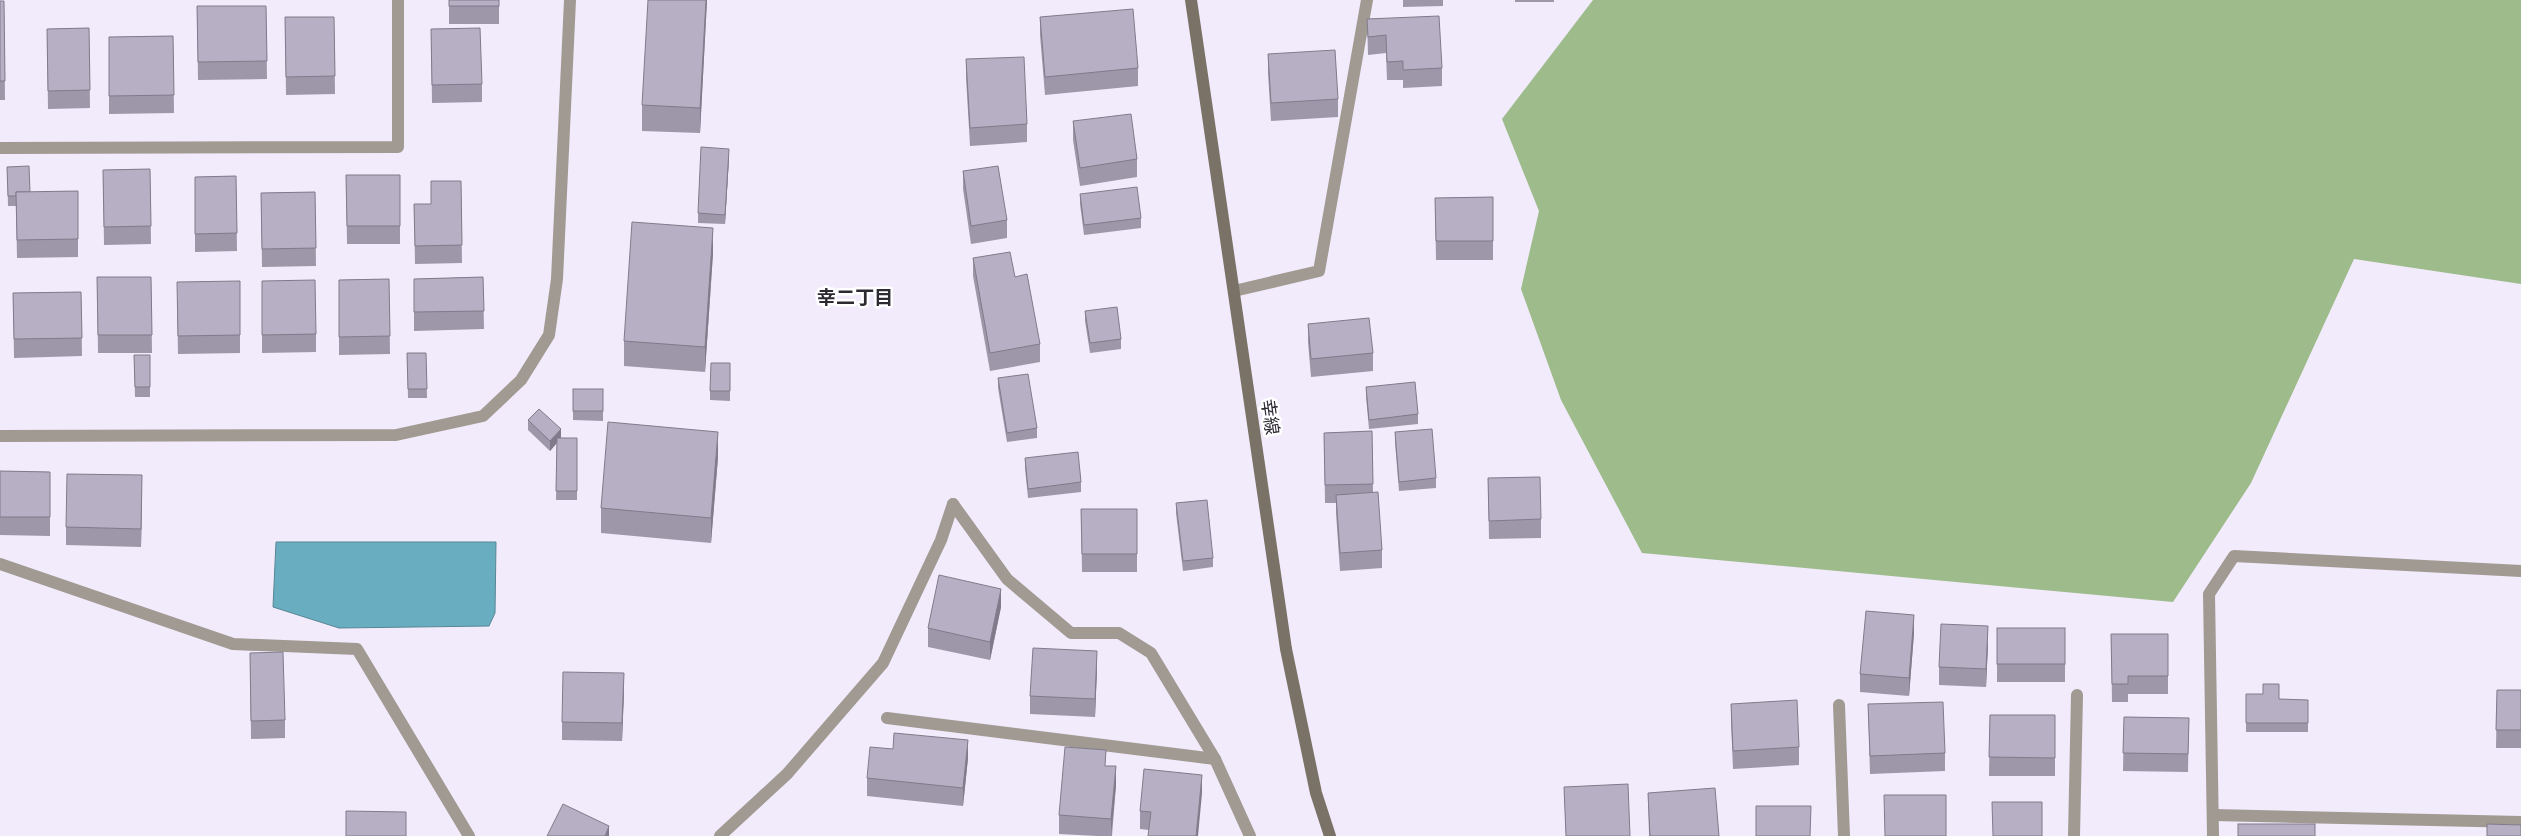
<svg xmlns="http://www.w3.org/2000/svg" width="2521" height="836" font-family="Lato,'Noto Sans JP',sans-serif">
	<rect width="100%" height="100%" fill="#f1ebfc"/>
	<!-- forest -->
	<path fill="#9ebb8b" d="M1593,0H2521V284L2354,259L2251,483L2173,602L1642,553L1561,400L1521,289L1539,211L1502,119Z"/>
	<!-- water -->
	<path fill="#69aec0" stroke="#578695" d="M276,542H496L495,613L489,626L339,628L273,607Z"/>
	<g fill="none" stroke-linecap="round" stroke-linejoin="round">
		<!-- street -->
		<g stroke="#a09a92" stroke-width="12">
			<path d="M0,148L398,147V0"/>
			<path d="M1234,291L1319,271L1367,0"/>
			<path d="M0,436L396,435L483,416L521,380L549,335L557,279L570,0"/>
			<path d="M953,504L1007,579L1071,633H1119L1151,653L1215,759L1250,836"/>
			<path d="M0,564L233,644L357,649L469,836"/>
			<path d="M1839,705L1844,836"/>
			<path d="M887,718L1215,759"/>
			<path d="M2214,815L2521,822"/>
			<path d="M720,836L787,774L883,663L941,540L953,504"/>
			<path d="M2074,836L2077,695"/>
			<path d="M2213,836L2209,594L2234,556L2521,571"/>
		</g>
		<!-- secondary -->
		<path stroke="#7a7266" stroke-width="12" d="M1191,0L1286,649L1316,793L1330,836"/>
	</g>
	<!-- wall -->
	<g fill="#9d97a9">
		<rect x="449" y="0" width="50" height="24"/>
		<path d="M707,0L700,133L642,131V105Z"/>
		<path d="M1403,0H1443V6L1403,7Z"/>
		<rect x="1515" y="0" width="39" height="2"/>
		<path d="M0,1H4L5,100H0Z"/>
		<path d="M197,6H266L267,79L198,80Z"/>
		<path d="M285,17H334L335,94L286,95Z"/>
		<path d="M1040,17L1138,68V86L1045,95L1040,35Z"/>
		<path d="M1367,19L1442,68V86L1403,88V80H1387L1386,53L1368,55Z"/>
		<path d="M89,28L90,108L48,109L47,29Z"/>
		<path d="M431,29L482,84V102L432,103Z"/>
		<path d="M173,36L174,113L109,114V37Z"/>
		<path d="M1268,54L1338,99V117L1271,121L1268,73Z"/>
		<path d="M966,59L1027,124V142L970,146L966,77Z"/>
		<path d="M1073,121L1137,159V177L1080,186L1073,140Z"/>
		<path d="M729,158L725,224L698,223V213Z"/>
		<path d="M7,167L30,192L78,191V257L17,258L16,206H8Z"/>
		<path d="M150,169L151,244L104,245L103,170Z"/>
		<path d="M963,171L1007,220V238L971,244L963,189Z"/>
		<path d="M346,175H400V244H347Z"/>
		<path d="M236,176L237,251L195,252V177Z"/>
		<path d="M431,181H461L462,263L415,264L414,204H431Z"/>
		<path d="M315,192L316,266L262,267L261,193Z"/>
		<path d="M1080,194L1141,218V228L1084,235L1080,204Z"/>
		<path d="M1493,197V260H1436L1435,198Z"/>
		<path d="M713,253L705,372L624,366V341Z"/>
		<path d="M973,258L1015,277L1040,344V362L990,371L973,276Z"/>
		<path d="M97,277H151L152,353H98Z"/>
		<path d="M483,277L484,329L414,331V279Z"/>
		<path d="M389,279L390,354L339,355V280Z"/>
		<path d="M240,281V353L178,354L177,300Z"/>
		<path d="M262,281L316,334V352L262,353Z"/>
		<path d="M81,292L82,356L14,358L13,293Z"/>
		<path d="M1085,311L1121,339V349L1090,353L1085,321Z"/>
		<path d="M1308,324L1373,353V371L1311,377L1308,342Z"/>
		<path d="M407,353H426L427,398H408Z"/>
		<path d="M134,355H150V397H135Z"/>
		<path d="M730,363V401L710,400V391Z"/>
		<path d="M998,378L1037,428V438L1007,442L998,388Z"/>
		<path d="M1366,387L1418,414V424L1369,429L1366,397Z"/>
		<path d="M573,389H603V421L573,420Z"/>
		<path d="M528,420L561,438H577V500H556L557,443L550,451L528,430Z"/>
		<path d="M1372,431L1373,492L1382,550V568L1340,571L1336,513V503H1325L1324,433Z"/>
		<path d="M1395,432L1436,478V488L1399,491L1395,442Z"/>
		<path d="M718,457L711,543L601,533V508Z"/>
		<path d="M1025,458L1081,482V492L1028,498L1025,468Z"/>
		<path d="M0,471L50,472V536L0,535Z"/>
		<path d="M1488,478L1541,519V538L1489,539Z"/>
		<path d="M142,493L141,547L66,545V527Z"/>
		<path d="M1176,503L1213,558V567L1183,571L1176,513Z"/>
		<path d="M1081,509H1137V572H1082Z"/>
		<path d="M1001,607L990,660L928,647V628Z"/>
		<rect x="1997" y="628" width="68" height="54"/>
		<path d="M1914,633L1909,696L1860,692V674Z"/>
		<path d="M2111,634H2168V694H2128V702H2112Z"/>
		<path d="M1988,644L1986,687L1939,685V667Z"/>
		<path d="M250,653L285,720V738L251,739Z"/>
		<path d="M1097,669L1095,717L1030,714V696Z"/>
		<path d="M2497,690H2521V748H2496Z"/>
		<path d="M624,691L622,741L562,740V722Z"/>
		<path d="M2246,694L2279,699L2308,700V732H2246Z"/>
		<path d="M1731,704L1799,747V765L1733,769L1731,722Z"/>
		<path d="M1868,704L1945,753V771L1870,774Z"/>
		<path d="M1990,715H2055V776H1989Z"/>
		<path d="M2124,717L2189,718L2188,772L2123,771Z"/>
		<path d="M968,758L963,806L867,796V778Z"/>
		<path d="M1106,766L1116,785L1112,836H1097L1059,834V815Z"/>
		<path d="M1564,787L1630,836H1566Z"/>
		<path d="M1202,793L1149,830L1140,829V811Z"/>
		<path d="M1648,793L1719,836H1649Z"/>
	</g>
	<!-- shaded-wall -->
	<g fill="#807b8a">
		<path d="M706,0H707L700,133V108Z"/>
		<path d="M729,149V158L725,224V215Z"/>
		<path d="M713,228V253L705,372V347Z"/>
		<path d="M561,429V438L550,451V441Z"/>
		<path d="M718,432V457L711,543V518Z"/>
		<path d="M142,475V493L141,547V529Z"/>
		<path d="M1001,589V607L990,660V642Z"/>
		<path d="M1914,615V633L1909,696V678Z"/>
		<path d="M1988,626V644L1986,687V669Z"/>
		<path d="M1097,651V669L1095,717V699Z"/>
		<path d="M624,673V691L622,741V723Z"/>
		<path d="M968,740V758L963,806V788Z"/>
		<path d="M1116,766V785L1111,836V819Z"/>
		<path d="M1202,775V793L1198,836H1196Z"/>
		<path d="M609,826V836H605Z"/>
	</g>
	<!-- building -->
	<g fill="#b7b0c5" stroke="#807b8a">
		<rect x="449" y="0" width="50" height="6"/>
		<path d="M648,0H706L700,108L642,105Z"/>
		<path d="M0,1H4L5,81H0Z"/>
		<path d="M197,6H266L267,61L198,62Z"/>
		<path d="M1133,9L1138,68L1045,77L1040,17Z"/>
		<path d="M1439,16L1442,68L1403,70V61L1387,62L1386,35L1368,37L1367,19Z"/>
		<path d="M285,17H334L335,76L286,77Z"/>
		<path d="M89,28L90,90L48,91L47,29Z"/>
		<path d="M480,28L482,84L432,85L431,29Z"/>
		<path d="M173,36L174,95L109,96V37Z"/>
		<path d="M1335,50L1338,99L1271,103L1268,54Z"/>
		<path d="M1024,57L1027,124L970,128L966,59Z"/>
		<path d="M1131,114L1137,159L1080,168L1073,121Z"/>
		<path d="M701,147L729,149L725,215L698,213Z"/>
		<path d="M29,166L30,192H16V196H8L7,167Z"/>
		<path d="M998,166L1007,220L971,226L963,171Z"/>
		<path d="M150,169L151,226L104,227L103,170Z"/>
		<path d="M346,175H400V226H347Z"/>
		<path d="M236,176L237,233L195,234V177Z"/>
		<path d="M431,181H461L462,245L415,246L414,204H431Z"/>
		<path d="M1137,187L1141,218L1084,225L1080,194Z"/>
		<path d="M78,191V239L17,240L16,192Z"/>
		<path d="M315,192L316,248L262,249L261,193Z"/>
		<path d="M1493,197V241H1436L1435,198Z"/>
		<path d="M632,222L713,228L705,347L624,341Z"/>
		<path d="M1010,252L1015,277L1027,274L1040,344L990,353L973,258Z"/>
		<path d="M97,277H151L152,335H98Z"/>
		<path d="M483,277L484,311L414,312V279Z"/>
		<path d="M389,279L390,336L339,337V280Z"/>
		<path d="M315,280L316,334L262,335V281Z"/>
		<path d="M240,281V335L178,336L177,282Z"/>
		<path d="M81,292L82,338L14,339L13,293Z"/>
		<path d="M1117,307L1121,339L1090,343L1085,311Z"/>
		<path d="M1369,318L1373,353L1311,359L1308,324Z"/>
		<path d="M407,353H426L427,389H408Z"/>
		<path d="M134,355H150V387H135Z"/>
		<path d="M711,363H730V391H710Z"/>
		<path d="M1028,374L1037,428L1007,433L998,378Z"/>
		<path d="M1415,382L1418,414L1369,420L1366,387Z"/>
		<rect x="573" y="389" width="30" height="22"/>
		<path d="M539,409L561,429L550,441L528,420Z"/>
		<path d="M608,422L718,432L711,518L601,508Z"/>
		<path d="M1432,429L1436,478L1399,482L1395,432Z"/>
		<path d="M1372,431L1373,484L1325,485L1324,433Z"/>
		<path d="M557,438H577V491H556Z"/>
		<path d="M1078,452L1081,482L1028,489L1025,458Z"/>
		<path d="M0,471L50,472V517H0Z"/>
		<path d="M67,474L142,475L141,529L66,527Z"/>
		<path d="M1540,477L1541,519L1489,521L1488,478Z"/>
		<path d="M1378,492L1382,550L1340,553L1336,495Z"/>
		<path d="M1207,500L1213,558L1183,561L1176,503Z"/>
		<path d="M1081,509H1137V554H1082Z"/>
		<path d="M939,575L1001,589L990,642L928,628Z"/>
		<path d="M1866,611L1914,615L1909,678L1860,674Z"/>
		<path d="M1941,624L1988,626L1986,669L1939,667Z"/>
		<rect x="1997" y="628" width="68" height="36"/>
		<path d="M2111,634H2168V676H2128V684H2112Z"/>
		<path d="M1033,648L1097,651L1095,699L1030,696Z"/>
		<path d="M283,652L285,720L251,721L250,653Z"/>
		<path d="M563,672L624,673L622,723L562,722Z"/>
		<path d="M2263,684H2279V699L2308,700V723H2246V694H2263Z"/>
		<path d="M2497,690H2521V730H2496Z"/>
		<path d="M1797,700L1799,747L1733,751L1731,704Z"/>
		<path d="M1943,702L1945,753L1870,756L1868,704Z"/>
		<path d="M1990,715H2055V758L1989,757Z"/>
		<path d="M2124,717L2189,718L2188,754L2123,753Z"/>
		<path d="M894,733L968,740L963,788L867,778L870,747L893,749Z"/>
		<path d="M1065,747L1106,750L1105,766H1116L1111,819L1059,815Z"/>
		<path d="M1144,769L1202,775L1196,836H1148L1151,812L1140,811Z"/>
		<path d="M1628,784L1630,836H1566L1564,787Z"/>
		<path d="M1715,788L1719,836H1650L1648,793Z"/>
		<path d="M1884,795H1946V836H1885Z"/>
		<path d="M1992,802H2042V836H1993Z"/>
		<path d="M563,804L609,826L605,836H547Z"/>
		<path d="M1756,806H1811L1810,836H1756Z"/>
		<path d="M346,811L406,812V836H346Z"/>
		<rect x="2238" y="824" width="77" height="12"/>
		<path d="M2487,824L2521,825V836H2487Z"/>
	</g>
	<g text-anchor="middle" stroke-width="5" stroke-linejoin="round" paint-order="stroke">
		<!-- street labels -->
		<g font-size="18" fill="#2d2a32" stroke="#fff">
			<text transform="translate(1270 417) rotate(82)" y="6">幸線</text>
		</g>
		<!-- neighbourhood labels -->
		<g font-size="19" font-weight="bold" fill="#2d2a32" stroke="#fff">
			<text x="855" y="304">幸二丁目</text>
		</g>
	</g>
</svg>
